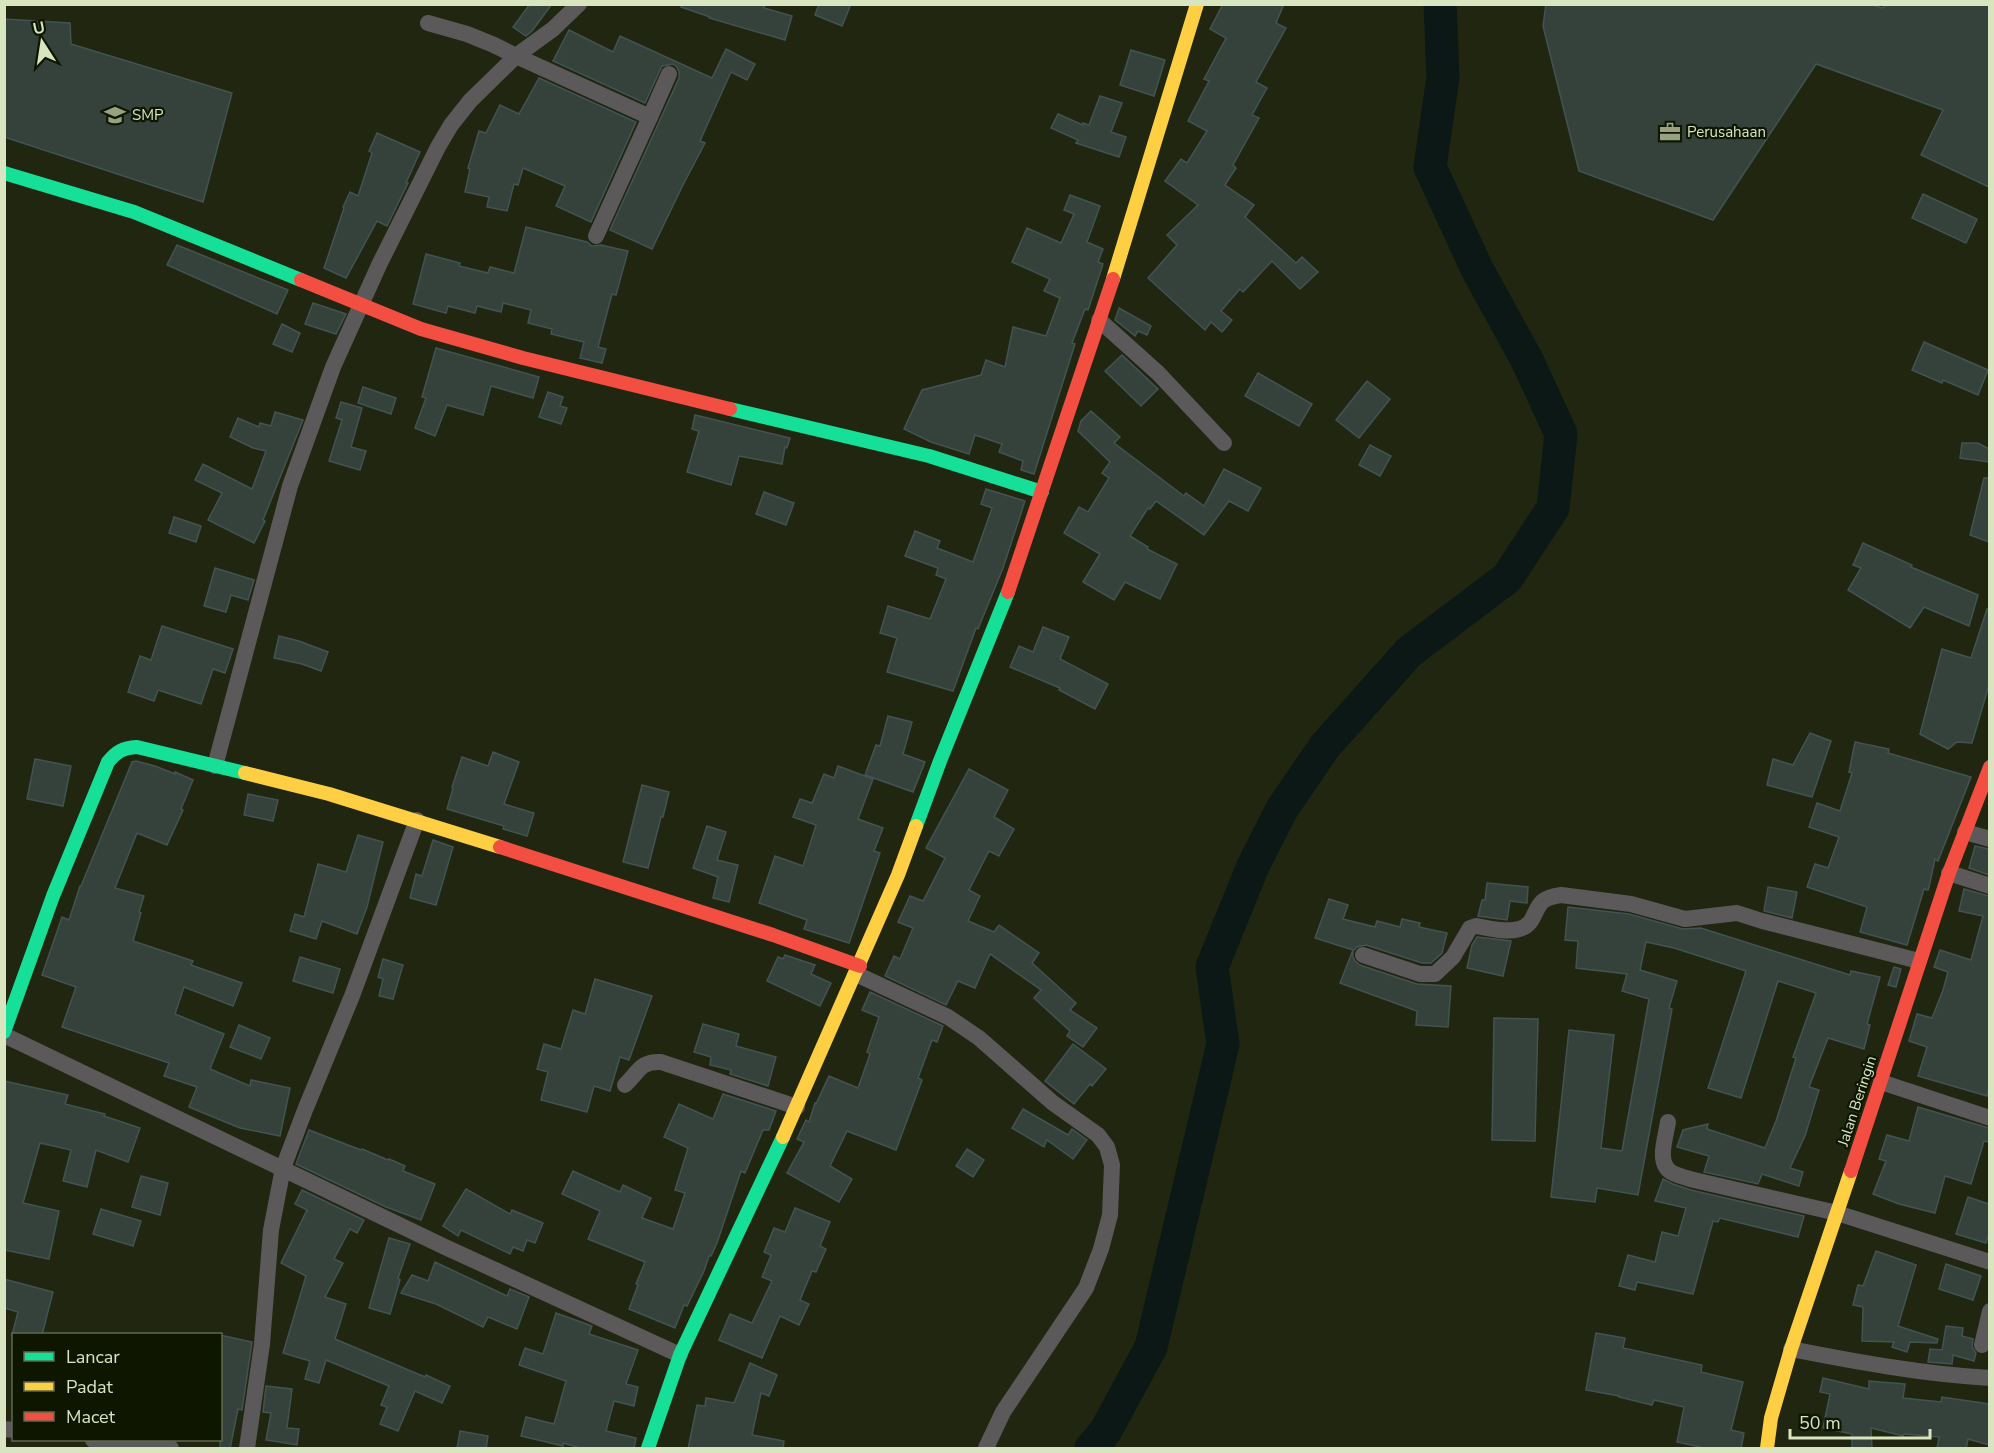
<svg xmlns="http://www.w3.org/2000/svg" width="1994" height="1453" font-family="'Nunito Sans',sans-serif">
	<rect width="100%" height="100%" fill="#202610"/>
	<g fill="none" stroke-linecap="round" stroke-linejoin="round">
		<!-- river -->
		<path stroke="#0b1815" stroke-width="33" d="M1091,1448L1105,1432L1151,1347L1223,1044L1212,967L1253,866L1282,809L1325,746L1409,652L1507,578L1553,508L1561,434L1527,360L1477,269L1430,167L1443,77L1440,4"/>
	</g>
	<!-- building -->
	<g fill="#35423c" stroke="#435352" stroke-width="1.5">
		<path d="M530,4H552L532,31L526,36L513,27Z"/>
		<path d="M682,4H765L764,8L792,16L785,40L709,18L710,17L681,7Z"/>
		<path d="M819,4H851L842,26L815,15Z"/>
		<path d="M1223,4H1284L1276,23L1286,28L1256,82L1267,88L1252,115L1259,118L1233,165L1236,168L1225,185L1254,205L1245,217L1296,263L1302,257L1318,272L1300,289L1272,261L1243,292L1240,289L1221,311L1232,320L1222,332L1211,322L1205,330L1148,278L1177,245L1167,235L1198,205L1165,181L1181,159L1187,163L1207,131L1188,121L1209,81L1204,79L1226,38L1210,29Z"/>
		<path d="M1546,4H1868L1882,8L1889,4H1989V187L1921,155L1943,110L1816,64L1713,220L1579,171L1543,26Z"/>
		<path d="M4,19L70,23L71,44L232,93L203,202L4,137Z"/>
		<path d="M569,30L613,52L620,36L712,78L726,49L755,64L747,80L731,72L700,141L705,143L683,185L652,249L610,230L679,78V72L677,67L673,64L662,66L645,103L553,61Z"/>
		<path d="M1131,50L1165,60L1154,96L1120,85Z"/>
		<path d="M539,78L636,122L591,222L556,206L565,186L523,168L518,185L514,184L507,211L487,207L489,197L465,192L470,169L468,168L479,131L486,133L500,105L519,114Z"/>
		<path d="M1100,96L1122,103L1111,132L1126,137L1119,157L1076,143L1078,140L1051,128L1058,114L1083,125V123L1089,125Z"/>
		<path d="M377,133L420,152L406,183H408L387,226L377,221L346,278L324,268L344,208L343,207L350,192L358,196L372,153L369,151Z"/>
		<path d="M1923,194L1977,219L1966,243L1912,218Z"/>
		<path d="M1070,195L1100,206L1087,242L1103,249L1098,262L1103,264L1088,310L1085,309L1072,343L1075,344L1034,474L1021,470L1023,461L999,452L1002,444L975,435L969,454L931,442L904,429L922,390L981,375L986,360L1005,367L1013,327L1046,336L1060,298L1044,291L1050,279L1012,262L1027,228L1061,243L1074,214L1064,210Z"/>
		<path d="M526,227L587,242L592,246L601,245L628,251L616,295L612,294L598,347L606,349L602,363L580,358L584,342L551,334L552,329L528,323L531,310L503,303L501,312L477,306L475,313L448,306L446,313L413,304L426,254L460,263L459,266L488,273L490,267L514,273Z"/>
		<path d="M177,245L288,290L277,314L167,265Z"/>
		<path d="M313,303L346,314L336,334L305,324Z"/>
		<path d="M1119,308L1151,326L1147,335L1138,331L1135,336L1115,320Z"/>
		<path d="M282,324L300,333L292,352L273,344Z"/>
		<path d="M1924,342L1988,370L1978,395L1943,380L1942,383L1912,370Z"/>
		<path d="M436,348L539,377L533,398L491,386L483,415L447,405L435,436L415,428L426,398L422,397Z"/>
		<path d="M1122,355L1158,389L1141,406L1105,371Z"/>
		<path d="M1258,373L1312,404L1299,426L1245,396Z"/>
		<path d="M1367,381L1390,399L1359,438L1336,420Z"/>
		<path d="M363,387L396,398L391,414L358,403Z"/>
		<path d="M548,392L563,397L560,406L567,408L561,424L539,417Z"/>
		<path d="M341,402L362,408L351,447L366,451L360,470L329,461L342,420L336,418Z"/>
		<path d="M1091,411L1120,437L1114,443L1184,496L1186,493L1204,506L1224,469L1261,488L1248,511L1229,501L1204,535L1156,501L1150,509L1148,508L1130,536L1148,547L1147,549L1177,564L1160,599L1125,582L1114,600L1083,582L1100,554L1064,533L1079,507L1088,512L1109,478L1102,473L1110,462L1078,431L1081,421Z"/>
		<path d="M275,412L303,420L263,520L265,521L254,543L208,520L222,493L195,480L203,464L252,489L266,451L253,448L230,437L238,418L259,427L260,423L271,426Z"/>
		<path d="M695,415L790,438L787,448L785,447L782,464L739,456L731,485L687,472L699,431L692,429Z"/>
		<path d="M1962,443H1978L1989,449V462L1960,458Z"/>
		<path d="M1370,445L1391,456L1380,476L1359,465Z"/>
		<path d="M1984,478H1989V542L1970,535Z"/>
		<path d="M986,489L1025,501L1003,568L978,629L976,628L953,691L887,672L897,638L880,633L888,606L930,619L946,579L936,575L938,568L905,556L915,531L940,541L937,548L973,562L992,508L981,504Z"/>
		<path d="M764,492L794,503L786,525L756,514Z"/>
		<path d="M174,517L201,526L196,542L169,533Z"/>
		<path d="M1863,543L1912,565L1911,567L1978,595L1969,626L1924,607L1910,628L1848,590L1861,568L1853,565Z"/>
		<path d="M215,568L254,580L248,600L231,595L226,612L204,606Z"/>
		<path d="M1987,609L1989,610V685L1972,743L1957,742L1948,749L1920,734L1942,649L1971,658Z"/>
		<path d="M162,626L233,649L225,673L213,669L201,704L158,690L154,701L128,692L140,656L151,660Z"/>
		<path d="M1043,627L1069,637L1060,659L1108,684L1095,709L1059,690L1060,688L1010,667L1019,646L1033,652Z"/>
		<path d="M279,636L299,641L328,652L321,671L302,664L274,658Z"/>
		<path d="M888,716L912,722L903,754L925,762L913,792L865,775L876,745L880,746Z"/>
		<path d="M1810,733L1831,741L1812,797L1767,785L1773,759L1793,765Z"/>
		<path d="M1855,742L1889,749L1888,753L1971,777L1938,861L1935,859L1929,887L1928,890L1924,889L1907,945L1860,932L1867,907L1807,887L1815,864L1828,868L1839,837L1809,827L1817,803L1840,811L1852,773L1849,772Z"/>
		<path d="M493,752L519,762L504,804L534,813L527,836L503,829L504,826L447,809L453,788L452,787L462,757L488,766Z"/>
		<path d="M35,759L71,766L63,806L27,799Z"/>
		<path d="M136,761L155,766L175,774V772L193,780L181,809L183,810L167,845L137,833L115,888L144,896L139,912L141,913L133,941L193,961L191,965L242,983L233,1006L184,987L175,1014L224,1034L210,1069L250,1086L251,1080L290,1088L280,1136L240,1128L189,1107L197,1087L164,1076L169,1063L62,1027L76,987L42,975L62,917L69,920L80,886H81L132,762Z"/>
		<path d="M838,766L873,779L858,819L883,828L874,851L880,853L849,943L804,929L807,920L759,903L775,856L803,866L816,825L793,817L800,799L812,803L824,774L834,778Z"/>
		<path d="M969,769L1008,790L994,817L1014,829L999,856L989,851L969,890L980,896L968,921L994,932L999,925L1039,953L1032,963L1076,1003L1070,1010L1097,1028L1083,1047L1067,1036L1070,1031L1034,998L1041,990L990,954L975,988L958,981L946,1005L885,976L894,956L900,959L913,928L898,922L910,896L923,901L945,858L926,848Z"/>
		<path d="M642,785L669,792L663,817H661L648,868L623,862Z"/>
		<path d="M248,794L278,800L273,821L244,815Z"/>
		<path d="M707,826L726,832L717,860L738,865L729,902L713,898L718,877L693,868Z"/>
		<path d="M358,835L383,842L367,907L357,934L322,921L316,939L290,931L295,914L304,917L318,864L346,872Z"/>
		<path d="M433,840L453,847L436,905L410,898L416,874L422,876Z"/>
		<path d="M1975,846L1989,849V875L1969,868Z"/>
		<path d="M1487,883L1528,887L1527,903L1510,901L1507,920L1478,916L1482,900H1485Z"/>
		<path d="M1768,887L1797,892L1792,918L1764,911Z"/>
		<path d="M1964,889L1989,896V1088L1987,1096L1918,1076L1927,1047L1909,1041L1917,1014L1932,1018L1943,990L1948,972L1934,967L1940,950L1971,960L1983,916L1959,911Z"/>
		<path d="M1329,899L1348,905L1343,919L1375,927L1377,921L1400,927L1402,919L1420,923L1419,927L1447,933L1442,953L1431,963H1422L1366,945L1357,947L1353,951V957L1355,961L1360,965L1417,984L1451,986L1448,1027L1416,1025L1417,1011L1340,983L1353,950L1315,938Z"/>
		<path d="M1568,907L1629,914L1683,929L1701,928L1850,975L1851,971L1880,977L1867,1024L1870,1025L1864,1049L1828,1038L1809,1087L1819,1090L1805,1136L1790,1168L1803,1172L1799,1186L1762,1174L1758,1184L1704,1172L1709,1156L1677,1147L1683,1130L1708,1124L1707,1129L1765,1148L1776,1121L1796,1058L1793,1057L1816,993L1778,981L1741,1098L1708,1088L1746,971L1674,948L1646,942L1640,970L1677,981L1669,1008L1672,1009L1638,1195L1597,1188L1595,1202L1551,1197L1569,1030L1614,1035L1601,1148L1622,1151L1649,999L1622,991L1627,974L1576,968L1578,941L1565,940Z"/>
		<path d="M1477,937L1511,941L1503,976L1467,968L1472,945Z"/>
		<path d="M785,955L815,965L811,974L831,983L820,1006L767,981L778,957L783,959Z"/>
		<path d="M300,957L340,969L333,993L293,981Z"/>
		<path d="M383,959L403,965L393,999L379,996L383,979L378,977Z"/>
		<path d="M1894,967L1901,969L1896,987L1888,985Z"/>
		<path d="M595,979L652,996L629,1060L620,1057L610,1091L594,1086L587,1112L541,1100L548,1072L537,1069L544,1044L561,1049L573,1010L585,1014Z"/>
		<path d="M870,992L943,1026L937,1042L932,1040L918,1078L922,1080L896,1150L847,1131L830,1166L852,1179L839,1202L787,1173L804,1142L797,1139L806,1120L809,1122L815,1103L816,1104L829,1076L858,1088L870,1054L867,1052L879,1017L862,1010Z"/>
		<path d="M1494,1018L1538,1019L1535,1141L1492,1140Z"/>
		<path d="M703,1024L739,1034L736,1046L776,1057L768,1086L730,1074L731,1070L710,1065L711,1057L694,1052Z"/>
		<path d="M239,1025L270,1038L261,1059L230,1047Z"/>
		<path d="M1073,1044L1106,1069L1092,1086L1090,1084L1074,1104L1045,1081Z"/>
		<path d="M4,1081L68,1095L65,1104L105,1114L104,1116L140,1128L128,1162L96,1150L87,1187L63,1181L71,1150L40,1143L23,1203L59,1211L49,1259L4,1250Z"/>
		<path d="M723,1094L776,1111L769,1130H763L745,1173L741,1171L717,1243L711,1256H709L704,1271L687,1306L684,1305L675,1328L629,1309L638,1285L636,1284L645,1262L588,1239L600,1211L562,1194L573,1171L620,1192L623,1185L651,1198L642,1218L673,1229L685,1193L675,1190L688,1148L664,1137L679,1104L713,1119Z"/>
		<path d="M1918,1107L1989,1128V1142L1984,1141L1971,1184L1945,1176L1935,1213L1899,1204L1873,1194L1886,1161L1879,1159L1887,1135L1909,1141Z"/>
		<path d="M1023,1109L1068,1135L1072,1129L1087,1140L1073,1159L1047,1140L1044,1147L1012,1128Z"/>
		<path d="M309,1130L361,1150L362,1149L388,1160L389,1159L405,1166L403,1171L435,1184L421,1220L386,1207L296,1164Z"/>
		<path d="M967,1149L984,1160L973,1177L956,1166Z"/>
		<path d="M141,1176L168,1183L160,1215L132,1207Z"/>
		<path d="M1663,1179L1673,1184L1691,1190L1804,1216L1798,1237L1720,1218L1718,1222L1713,1221L1693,1294L1637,1282L1635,1290L1619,1286L1628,1255L1655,1262L1662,1232L1678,1236L1686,1208L1655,1201Z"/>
		<path d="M466,1189L510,1214L512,1210L543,1223L535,1243L527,1240L523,1251L513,1247L510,1254L461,1230L458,1236L443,1226Z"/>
		<path d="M302,1190L364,1220L357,1233L350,1229L334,1259L343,1263L325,1297L346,1304L335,1339L425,1377L426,1375L450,1386L442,1403L415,1391L398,1431L380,1424L387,1407L381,1405L389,1386L326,1360L319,1383L305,1379L310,1361L283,1353L306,1276L281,1263L307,1210L295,1204Z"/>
		<path d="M1968,1197L1989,1204V1234L1986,1243L1956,1234Z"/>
		<path d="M795,1208L830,1222L820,1246L826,1249L816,1272L812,1271L800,1300L809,1304L799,1325L780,1316L762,1358L719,1340L730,1314L752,1323L772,1281L762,1277L771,1255L764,1252L774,1228L785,1232Z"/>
		<path d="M101,1209L141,1221L133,1246L93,1234Z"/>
		<path d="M389,1238L410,1244L398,1278L400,1280L390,1314L369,1308Z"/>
		<path d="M1876,1251L1916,1265L1898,1326L1938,1339L1937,1343L1910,1342L1907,1352L1892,1347L1894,1342L1862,1341L1863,1307L1853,1305L1858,1285L1863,1286Z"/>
		<path d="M435,1262L507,1296L510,1289L529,1297L517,1329L488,1317L483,1327L436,1304L401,1293L412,1275L428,1281Z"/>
		<path d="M1946,1264L1981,1276L1973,1300L1939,1289Z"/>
		<path d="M4,1279L53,1292L42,1335H12L18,1312L4,1308Z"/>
		<path d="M556,1313L592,1326L589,1334L638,1350L626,1384L638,1387L634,1406L614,1401L606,1431L636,1438L634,1449H584L563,1443V1446L521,1436L526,1417L554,1424L566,1381L519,1365L525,1348L543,1354Z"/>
		<path d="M1946,1326L1963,1328L1962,1336L1973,1339L1972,1347L1976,1353L1974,1361L1953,1355L1952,1364L1928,1362L1930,1349L1942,1350Z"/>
		<path d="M1596,1333L1625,1338L1623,1348L1702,1365L1701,1372L1743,1382L1731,1430L1744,1433L1741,1449H1709L1677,1442L1684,1407L1654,1400L1652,1405L1619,1397V1396L1586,1390Z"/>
		<path d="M220,1335L252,1342L242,1410L238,1409L230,1449H220Z"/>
		<path d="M750,1363L777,1375L769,1396L761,1393L752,1435L784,1441L783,1449H688L697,1405L705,1406L706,1398L734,1403Z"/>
		<path d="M1823,1378L1869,1389V1381L1905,1384L1903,1398L1941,1402L1942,1397L1989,1404V1445L1968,1439L1966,1449H1937L1939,1437L1904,1434L1903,1436L1871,1428L1872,1449H1852V1434L1823,1428L1830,1394L1820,1392Z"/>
		<path d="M266,1386L292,1389L287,1428L299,1429L297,1445L266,1440L271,1413L263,1412Z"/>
		<path d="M460,1431L488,1436L486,1449H457Z"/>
	</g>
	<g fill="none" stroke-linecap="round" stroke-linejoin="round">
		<!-- street -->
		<g stroke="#5c595b" stroke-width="16">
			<path d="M428,23L467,34L494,45L516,56L650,117L596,236"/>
			<path d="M650,117L669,74"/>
			<path d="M1099,320L1158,373L1224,443"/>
			<path d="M215,766L290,486L333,367L379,265L438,147L451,125L470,101L516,56L553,29L579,4"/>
			<path d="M1965,832L1990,839"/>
			<path d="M1949,873L1990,886"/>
			<path d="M1363,955L1420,974H1435L1453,957L1470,928L1476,926C1489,928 1506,933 1519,929C1535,925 1533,910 1543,901C1548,897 1555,896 1561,895L1631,904L1685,919L1737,913L1762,921L1919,961"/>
			<path d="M856,974L948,1017L979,1038L1053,1103L1098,1135L1107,1147L1112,1165L1110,1215L1101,1249L1086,1288L1003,1412L986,1448"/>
			<path d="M4,1035L445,1247L680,1355"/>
			<path d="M1881,1082L1990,1118"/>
			<path d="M625,1085C639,1072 640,1061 661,1062L797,1107"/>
			<path d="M1668,1122C1666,1136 1656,1163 1671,1172C1678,1176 1687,1178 1694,1180L1837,1213L1990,1262"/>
			<path d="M1982,1345L1990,1311"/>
			<path d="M1791,1349C1857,1362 1922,1374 1990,1378"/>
			<path d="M4,1429L14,1430"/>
			<path d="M93,1440L171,1448"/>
			<path d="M247,1448L262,1344L271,1230L283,1168L305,1110L352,996L417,820"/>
		</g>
		<!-- fast -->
		<g stroke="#16e098" stroke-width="14">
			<path d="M4,173L134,212L301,280"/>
			<path d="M730,409L929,456L1042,492"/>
			<path d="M916,826L940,761L1008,592"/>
			<path d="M4,1032L53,896L108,762C117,751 123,748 137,747L245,773"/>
			<path d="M648,1448L680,1355L783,1137"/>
		</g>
		<!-- slow -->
		<g stroke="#ffcf43" stroke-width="14">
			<path d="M1113,279L1197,4"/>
			<path d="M245,773L329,794L500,847"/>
			<path d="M783,1137L898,875L916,826"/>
			<path d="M1767,1448L1771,1418L1791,1349L1851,1171"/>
		</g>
		<!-- jam -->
		<g stroke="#f24e42" stroke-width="14">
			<path d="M301,280L421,329L523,358L730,409"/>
			<path d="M1008,592L1113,279"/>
			<path d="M500,847L773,935L860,966"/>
			<path d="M1851,1171L1949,873L1990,767"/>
		</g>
	</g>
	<!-- icons -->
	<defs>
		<symbol id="school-bare" viewBox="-9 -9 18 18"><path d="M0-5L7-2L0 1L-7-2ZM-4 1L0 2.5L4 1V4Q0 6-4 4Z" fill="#98a282" stroke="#0e1600" stroke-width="2.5" paint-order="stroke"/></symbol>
		<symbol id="office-bare" viewBox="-9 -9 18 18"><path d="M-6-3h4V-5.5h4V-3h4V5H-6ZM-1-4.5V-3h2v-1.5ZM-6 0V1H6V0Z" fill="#98a282" stroke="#0e1600" stroke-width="2.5" paint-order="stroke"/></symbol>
	</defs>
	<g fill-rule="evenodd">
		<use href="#school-bare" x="100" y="100" width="30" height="30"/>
		<use href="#office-bare" x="1655" y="117" width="30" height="30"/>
	</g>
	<g text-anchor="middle" stroke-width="4.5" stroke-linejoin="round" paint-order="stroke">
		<!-- poi labels -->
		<g font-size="15" fill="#d8e5c0" stroke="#0e1600" text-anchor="start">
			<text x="132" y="120">SMP</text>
			<text x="1687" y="137">Perusahaan</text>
		</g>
		<!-- street labels -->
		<g font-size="15" fill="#d8e5c0" stroke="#0e1600">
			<text transform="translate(1857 1101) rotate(-72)" y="5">Jalan Beringin</text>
		</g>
	</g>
	<!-- border -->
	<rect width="1994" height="1453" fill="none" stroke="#d8e5c0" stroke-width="12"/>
	<!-- legend -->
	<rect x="12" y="1333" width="210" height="108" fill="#0e1600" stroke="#5f694d" stroke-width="1.5"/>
	<rect x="24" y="1352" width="30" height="9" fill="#16e098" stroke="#5f694d" stroke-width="1.5"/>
	<text x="66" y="1363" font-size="18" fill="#d8e5c0">Lancar</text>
	<rect x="24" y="1382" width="30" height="9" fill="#ffcf43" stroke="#5f694d" stroke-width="1.5"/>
	<text x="66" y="1393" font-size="18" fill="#d8e5c0">Padat</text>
	<rect x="24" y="1412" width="30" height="9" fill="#f24e42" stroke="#5f694d" stroke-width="1.5"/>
	<text x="66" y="1423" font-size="18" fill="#d8e5c0">Macet</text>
	<!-- north arrow -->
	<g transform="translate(42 42) rotate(348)" stroke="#0e1600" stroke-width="4.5" paint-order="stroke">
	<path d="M0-4.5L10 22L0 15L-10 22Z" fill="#d8e5c0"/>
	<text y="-9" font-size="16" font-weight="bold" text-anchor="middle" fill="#d8e5c0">U</text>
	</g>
	<!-- scale -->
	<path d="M1790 1429v9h140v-9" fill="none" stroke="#d8e5c0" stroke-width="3"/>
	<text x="1799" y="1429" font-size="18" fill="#d8e5c0" stroke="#0e1600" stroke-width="4.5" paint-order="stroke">50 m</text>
</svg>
